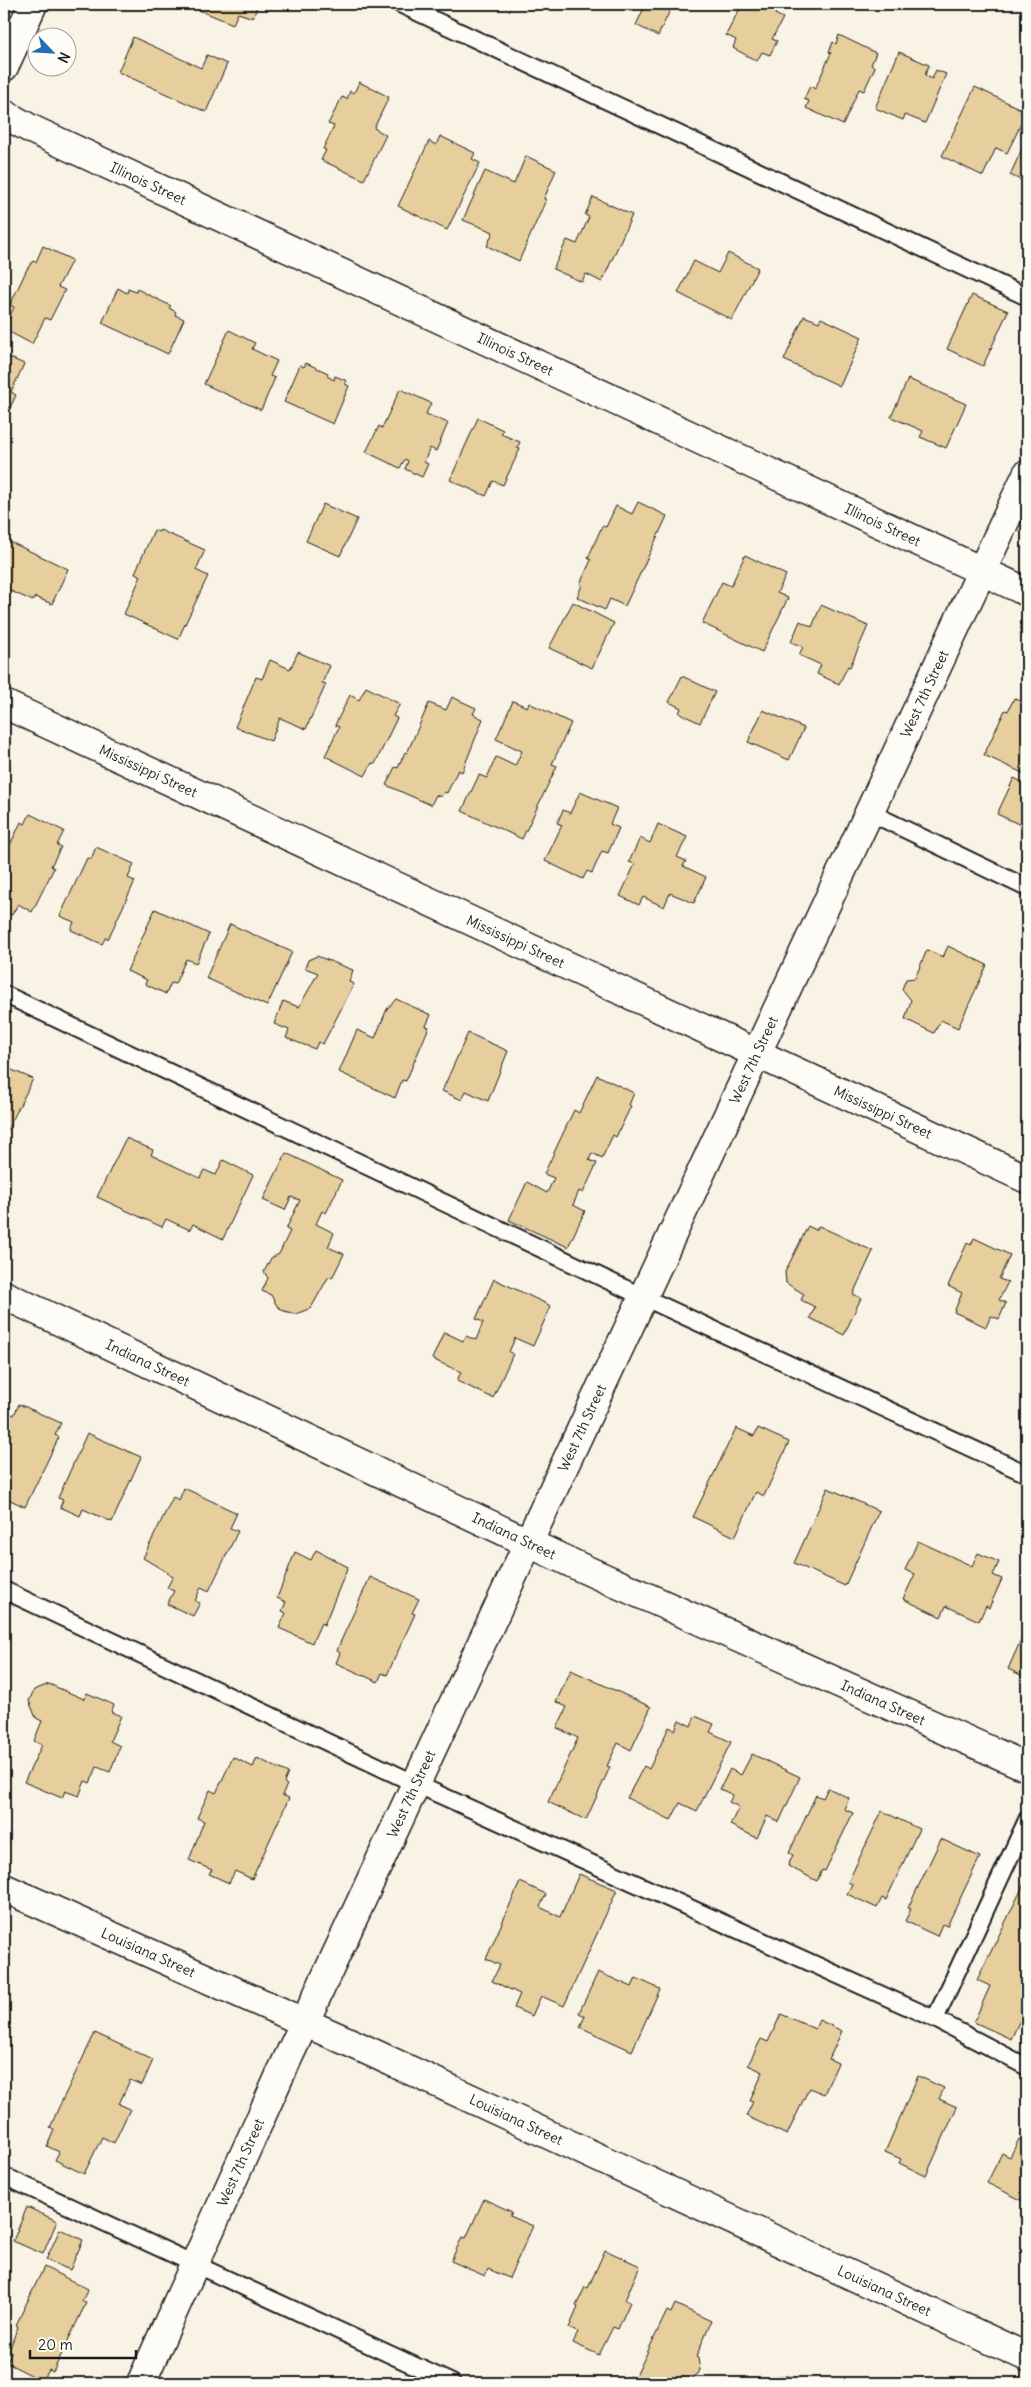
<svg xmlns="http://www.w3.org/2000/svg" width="1031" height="2387" font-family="Delius,sans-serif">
	<rect width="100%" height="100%" fill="#f9f3e5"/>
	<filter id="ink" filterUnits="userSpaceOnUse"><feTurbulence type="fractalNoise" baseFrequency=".02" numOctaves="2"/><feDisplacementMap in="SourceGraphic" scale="10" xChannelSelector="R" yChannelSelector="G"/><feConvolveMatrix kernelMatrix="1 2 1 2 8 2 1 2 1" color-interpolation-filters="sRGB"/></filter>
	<g filter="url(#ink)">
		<!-- building -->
		<g fill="#e7ce9d" stroke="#1c1c1c">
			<path d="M184,4H258L253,18L238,13L233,24Z"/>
			<path d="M646,4H673L658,36L636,25Z"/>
			<path d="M742,4H780L775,14L783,18L772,39L777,41L770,55L762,52L757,61L733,48L736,40L726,35Z"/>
			<path d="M839,35L876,53L871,65L875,67L864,91L859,89L843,125L806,108L809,101L804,99L810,86L815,89L831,53L829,52L833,42L836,44Z"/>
			<path d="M133,37L201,68L207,55L227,64L206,112L118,72Z"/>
			<path d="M899,52L929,65L925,75L932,79L936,70L946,74L925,123L905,115L903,120L875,108Z"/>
			<path d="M359,82L389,97L374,128L386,135L364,180L321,160L326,150L323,149L334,126L328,124L342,97L347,99L350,91L354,93Z"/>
			<path d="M975,87L1027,112L1007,153L996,148L983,176L942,156Z"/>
			<path d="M440,136L475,153L472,159L480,163L447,230L398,206L429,141L436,145Z"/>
			<path d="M1027,138V183L1010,175Z"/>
			<path d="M526,156L556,170L544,199L546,200L519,261L487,246L493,232L463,220L485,171L514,184Z"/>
			<path d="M593,197L632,215L602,282L586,274L582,282L553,269L567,240L577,244L589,217L585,215Z"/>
			<path d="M43,246L72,260L58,287L65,290L50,320L45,318L32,344L4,329L14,307L10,305L27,269L33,261L36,262Z"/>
			<path d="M728,253L758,268L732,320L678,293L694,261L718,273Z"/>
			<path d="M118,288L127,293L128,289L136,292L137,289L171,306L169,308L176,312L175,315L184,319L168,354L102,323Z"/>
			<path d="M972,295L1008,311L983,366L947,349Z"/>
			<path d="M804,316L819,322L821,318L862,337L840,386L784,360Z"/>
			<path d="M229,330L255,343L252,349L277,361L270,376L275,378L261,410L204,384Z"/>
			<path d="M4,355L24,364L11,392L16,395L4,421Z"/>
			<path d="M306,363L328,373L327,376L334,380L335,376L347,381L345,384L349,386L333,424L284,402L300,365L304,367Z"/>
			<path d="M908,379L966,404L946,448L920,437L923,431L891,417Z"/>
			<path d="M400,389L431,403L426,414L448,423L436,451L430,448L424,462L428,464L422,477L405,469L408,461L405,459L400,468L366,452L379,426L382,428Z"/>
			<path d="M478,418L503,430L501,434L520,442L517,448L520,449L503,485L493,481L486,496L450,480Z"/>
			<path d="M638,502L667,516L625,606L610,599L605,610L577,597L582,585L580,584L591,560L588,558L602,526L606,527L616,506L632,514Z"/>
			<path d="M323,504L357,519L340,556L306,541Z"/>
			<path d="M154,530L159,532L160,530L205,550L196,570L208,576L178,639L124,614L141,576L135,573Z"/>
			<path d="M4,539L68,569L52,604L35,597L33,601L4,588Z"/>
			<path d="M745,555L786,575L777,593L788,598L762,652L702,623L722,582L731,586Z"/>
			<path d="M573,602L614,623L592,668L549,648Z"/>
			<path d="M821,605L868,626L850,667L848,666L839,684L817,674L821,665L799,655L803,647L791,642L800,621L812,627Z"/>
			<path d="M298,652L330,666L322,683L326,684L306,729L280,718L271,741L235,727L256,677L262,679L270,660L290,669Z"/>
			<path d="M682,676L715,692L700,723L679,713L681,708L669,702Z"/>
			<path d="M366,687L400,704L393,716L397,718L375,764L372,763L365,776L325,756L339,727L335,725L350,695L359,700Z"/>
			<path d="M452,697L476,708L473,714L483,719L462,772L458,770L447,793L444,792L441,797L436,795L431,805L386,785L395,767L398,768L405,752L407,753L429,703L446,710Z"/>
			<path d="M1014,698L1027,704V775L984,755L1005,710L1008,711Z"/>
			<path d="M513,701L527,707L529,703L571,723L552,764L557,766L522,839L462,811L479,775L487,778L496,757L515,766L522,751L496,739Z"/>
			<path d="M763,710L804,728L789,760L748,742Z"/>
			<path d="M1027,777V828L997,814L1014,778L1024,783Z"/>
			<path d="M580,792L617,808L610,824L619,828L608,853L602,851L592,873L587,871L583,879L545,861L562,825L557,823L563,810L570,813Z"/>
			<path d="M30,814L64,831L57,845L61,847L51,866L54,868L32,912L18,904L12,915L4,911V846L5,843L10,845L21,822L25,824Z"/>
			<path d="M658,824L687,837L677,857L686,861L683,866L706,877L694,903L670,893L664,907L643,897L639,905L620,896L635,864L629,862L640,838L650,843Z"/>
			<path d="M96,847L134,864L128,878L135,881L108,939L106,937L102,944L71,930L74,922L60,916L87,858L91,859Z"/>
			<path d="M155,909L209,934L196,963L186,959L175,984L171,983L166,994L145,984L147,980L127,971Z"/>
			<path d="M230,924L292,952L267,1006L206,978Z"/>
			<path d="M948,946L987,965L958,1028L941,1020L934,1033L905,1019L911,1000L902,989L906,979L915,978L927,950L943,957Z"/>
			<path d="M317,956L353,970L349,982L354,984L323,1044L318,1042L315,1049L286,1038L289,1030L274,1024L283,1001L299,1007L318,973L305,968L308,960Z"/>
			<path d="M396,999L431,1015L426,1026L429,1027L406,1081L402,1080L395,1098L339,1072L357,1030L375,1038L387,1009Z"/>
			<path d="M468,1033L508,1051L488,1101L466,1091L462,1100L442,1091Z"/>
			<path d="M1027,1037V1055L1020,1051Z"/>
			<path d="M5,1067L33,1079L4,1137V1069Z"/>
			<path d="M597,1075L634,1093L629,1105L631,1106L616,1137L613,1135L602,1158L592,1153L589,1160L597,1163L583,1193L579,1191L573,1205L585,1211L568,1247L509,1220L527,1182L547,1193L554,1178L544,1174L574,1110L579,1113Z"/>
			<path d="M126,1138L153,1150L151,1155L200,1178L204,1170L216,1175L223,1160L253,1175L223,1239L193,1224L190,1230L166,1219L162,1227L97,1197Z"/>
			<path d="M286,1153L342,1180L326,1213L322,1211L316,1224L334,1233L328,1247L344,1254L332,1278L329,1276L311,1308L296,1314L284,1311L277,1306L271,1295L262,1291L268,1278L264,1272L271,1258L279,1254L290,1231L286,1229L300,1200L291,1197L285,1210L263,1200Z"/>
			<path d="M808,1226L816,1230L819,1226L873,1251L853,1294L861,1298L844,1335L810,1318L815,1307L801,1300L804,1294L786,1283L785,1272Z"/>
			<path d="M974,1238L1010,1255L999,1279L1008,1282L999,1300L1006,1303L999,1319L991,1316L986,1327L954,1312L962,1293L948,1286L967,1243L971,1245Z"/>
			<path d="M494,1279L551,1306L533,1346L515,1338L509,1352L513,1354L493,1398L457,1381L461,1372L432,1359L444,1332L463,1341L466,1336L476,1340L483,1322L476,1319Z"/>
			<path d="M19,1404L61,1423L55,1435L59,1437L25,1507L4,1497V1423L9,1413L14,1415Z"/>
			<path d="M736,1428L754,1436L758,1428L789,1442L764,1496L756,1492L735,1537L693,1517Z"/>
			<path d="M87,1433L141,1457L112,1522L83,1509L80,1516L60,1507L63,1500L58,1498Z"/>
			<path d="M184,1488L237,1513L230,1528L238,1531L209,1591L201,1587L195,1601L200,1603L193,1616L167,1604L174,1591L167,1588L173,1576L143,1558L173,1497L179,1500Z"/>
			<path d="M828,1488L879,1511L845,1586L794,1563Z"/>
			<path d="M918,1541L972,1566L978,1553L999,1562L993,1575L1002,1579L989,1608L986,1606L979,1621L946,1606L941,1617L903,1599L915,1574L905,1570Z"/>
			<path d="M316,1550L348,1567L324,1625L321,1623L312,1643L279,1628L286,1613L282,1611L286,1602L277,1598L295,1552L311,1560Z"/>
			<path d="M370,1577L419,1599L412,1613L415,1614L387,1675L382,1673L378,1682L336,1663L340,1653L337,1651L340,1643Z"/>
			<path d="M1027,1626V1678L1008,1669Z"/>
			<path d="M571,1670L651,1707L631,1750L618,1743L607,1766L610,1767L586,1820L548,1802L578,1738L557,1728L567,1707L556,1702Z"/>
			<path d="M49,1684L84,1699L87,1693L114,1705L111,1712L121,1716L110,1741L120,1746L110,1772L97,1767L90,1783L85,1781L79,1796L65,1791L62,1798L24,1782L42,1745L34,1741L42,1721L36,1718L29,1701L34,1690Z"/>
			<path d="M695,1716L714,1724L710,1732L731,1742L697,1811L680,1803L671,1820L627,1798L644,1766L649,1769L669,1727L675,1730L679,1720L691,1726Z"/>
			<path d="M752,1754L800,1777L779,1822L767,1816L757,1838L730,1825L739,1807L729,1802L733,1795L720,1789L730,1769L741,1775Z"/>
			<path d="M233,1757L253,1767L257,1758L288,1773L284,1783L287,1785L282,1795L289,1798L252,1879L235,1871L229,1883L209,1874L212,1870L189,1860L204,1821L197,1818L210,1790L216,1793Z"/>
			<path d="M828,1788L849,1798L844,1809L853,1813L825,1871L822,1870L817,1881L788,1866L793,1855L789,1853L816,1795L823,1798Z"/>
			<path d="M882,1811L919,1829L886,1900L882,1898L877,1908L847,1894L852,1884L848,1882Z"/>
			<path d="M941,1839L980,1857L947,1926L942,1924L937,1936L905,1921L911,1909L908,1908Z"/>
			<path d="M579,1874L617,1890L564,2006L541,1996L532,2016L514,2008L520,1994L492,1981L500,1965L486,1959L520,1882L546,1894L540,1907L560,1917Z"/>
			<path d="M1026,1880L1027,2005L1011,2039L974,2022L990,1986L977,1980Z"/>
			<path d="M598,1972L632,1987L636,1978L660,1989L632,2051L580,2027L585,2016L579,2013Z"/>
			<path d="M781,2014L815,2029L819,2020L842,2031L829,2059L838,2063L824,2094L809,2088L787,2135L746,2116L753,2102L750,2101L763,2072L748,2065L761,2039L768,2042Z"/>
			<path d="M95,2033L153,2060L142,2085L130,2080L119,2104L130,2109L114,2143L102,2137L84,2174L55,2160L59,2152L47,2146L54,2130L50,2128L58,2109Z"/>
			<path d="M918,2076L944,2088L939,2099L957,2107L926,2176L899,2163L901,2159L885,2152Z"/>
			<path d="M1027,2136V2203L987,2183L1002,2153L1010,2157L1019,2139L1024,2142Z"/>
			<path d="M484,2199L512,2212L510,2216L533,2226L509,2278L488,2269L485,2276L451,2261L462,2237L466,2238Z"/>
			<path d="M27,2207L57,2221L43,2254L13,2241Z"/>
			<path d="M60,2229L83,2240L70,2270L46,2260Z"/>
			<path d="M605,2250L640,2266L625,2300L630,2302L618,2329L613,2327L599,2355L573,2343L578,2332L569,2328L578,2307L576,2306L585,2287L588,2288Z"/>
			<path d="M44,2267L88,2289L82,2301L86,2303L53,2372L49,2370L43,2381L7,2363L11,2352L9,2351L18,2326L16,2325Z"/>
			<path d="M675,2304L711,2321L696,2357L698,2358L700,2370L698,2374L689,2380L681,2379L679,2383H626L629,2376L635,2378L667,2311L671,2313Z"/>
			<path d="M776,2376H787L803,2383H770Z"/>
		</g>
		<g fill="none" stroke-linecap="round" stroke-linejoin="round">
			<defs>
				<g id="lane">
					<path d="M400,4L1027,297"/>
					<path d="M869,812L1027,888"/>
					<path d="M4,994L643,1297L1027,1474"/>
					<path d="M4,1590L416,1784L935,2019L1027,1820"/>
					<path d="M935,2019L1027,2067"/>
					<path d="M4,2176L452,2383"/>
				</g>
				<g id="street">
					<path d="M4,67L33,4"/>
					<path id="s1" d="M4,114L31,129L1027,592"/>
					<path id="s2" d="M4,704L1027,1179"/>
					<path id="s3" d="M4,1295L582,1568L1027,1767"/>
					<path id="s4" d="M4,1888L360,2047L1027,2357"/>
					<path id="s5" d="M141,2383L280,2075L1027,474"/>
				</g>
			</defs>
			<!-- lane casing -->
			<use href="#lane" stroke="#1c1c1c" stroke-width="20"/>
			<!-- street casing -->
			<use href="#street" stroke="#1c1c1c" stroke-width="31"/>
			<!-- lane -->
			<use href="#lane" stroke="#fdfcf7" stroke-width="16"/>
			<!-- street -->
			<use href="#street" stroke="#fdfcf7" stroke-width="28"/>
		</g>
	</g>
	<g text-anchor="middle" stroke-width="5" stroke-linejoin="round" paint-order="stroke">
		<!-- street labels -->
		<g font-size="14" fill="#1c1c1c" stroke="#fdfcf7">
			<text dy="5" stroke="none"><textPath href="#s1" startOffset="160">Illinois Street</textPath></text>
			<text dy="5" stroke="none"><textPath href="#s1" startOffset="565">Illinois Street</textPath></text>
			<text dy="5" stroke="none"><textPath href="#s1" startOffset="970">Illinois Street</textPath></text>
			<text dy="5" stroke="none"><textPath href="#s5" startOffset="1862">West 7th Street</textPath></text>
			<text dy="5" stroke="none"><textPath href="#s2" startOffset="159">Mississippi Street</textPath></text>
			<text dy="5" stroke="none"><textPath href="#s2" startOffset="564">Mississippi Street</textPath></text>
			<text dy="5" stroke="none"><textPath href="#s5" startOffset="1458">West 7th Street</textPath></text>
			<text dy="5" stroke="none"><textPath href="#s2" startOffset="969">Mississippi Street</textPath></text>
			<text dy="5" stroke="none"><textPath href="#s3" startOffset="159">Indiana Street</textPath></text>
			<text dy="5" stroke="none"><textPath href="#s5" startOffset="1052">West 7th Street</textPath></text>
			<text dy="5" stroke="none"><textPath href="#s3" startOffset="564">Indiana Street</textPath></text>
			<text dy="5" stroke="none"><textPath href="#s3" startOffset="969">Indiana Street</textPath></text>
			<text dy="5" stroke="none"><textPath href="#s5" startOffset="648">West 7th Street</textPath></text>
			<text dy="5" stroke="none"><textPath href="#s4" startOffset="158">Louisiana Street</textPath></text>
			<text dy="5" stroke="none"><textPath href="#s4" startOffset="562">Louisiana Street</textPath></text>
			<text dy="5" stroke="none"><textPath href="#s5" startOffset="242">West 7th Street</textPath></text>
			<text dy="5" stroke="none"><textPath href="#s4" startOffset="968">Louisiana Street</textPath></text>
		</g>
	</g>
	<!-- margin -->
	<rect width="1031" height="2387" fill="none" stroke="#fdfcf7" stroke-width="20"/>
	<rect x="10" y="10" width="1011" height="2367" fill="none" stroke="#1c1c1c" stroke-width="2" filter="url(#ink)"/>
	<!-- north arrow -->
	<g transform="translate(52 52) rotate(115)"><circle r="24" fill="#fdfcf7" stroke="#a3a29f"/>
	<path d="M0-4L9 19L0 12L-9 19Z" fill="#1f6fb2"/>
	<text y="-8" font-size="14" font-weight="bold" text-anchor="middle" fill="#1c1c1c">N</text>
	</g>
	<!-- scale -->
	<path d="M30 2350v8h106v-8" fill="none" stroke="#1c1c1c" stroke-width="2.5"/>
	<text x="38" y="2350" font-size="15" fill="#1c1c1c" stroke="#fdfcf7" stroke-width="4" paint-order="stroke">20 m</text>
</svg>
